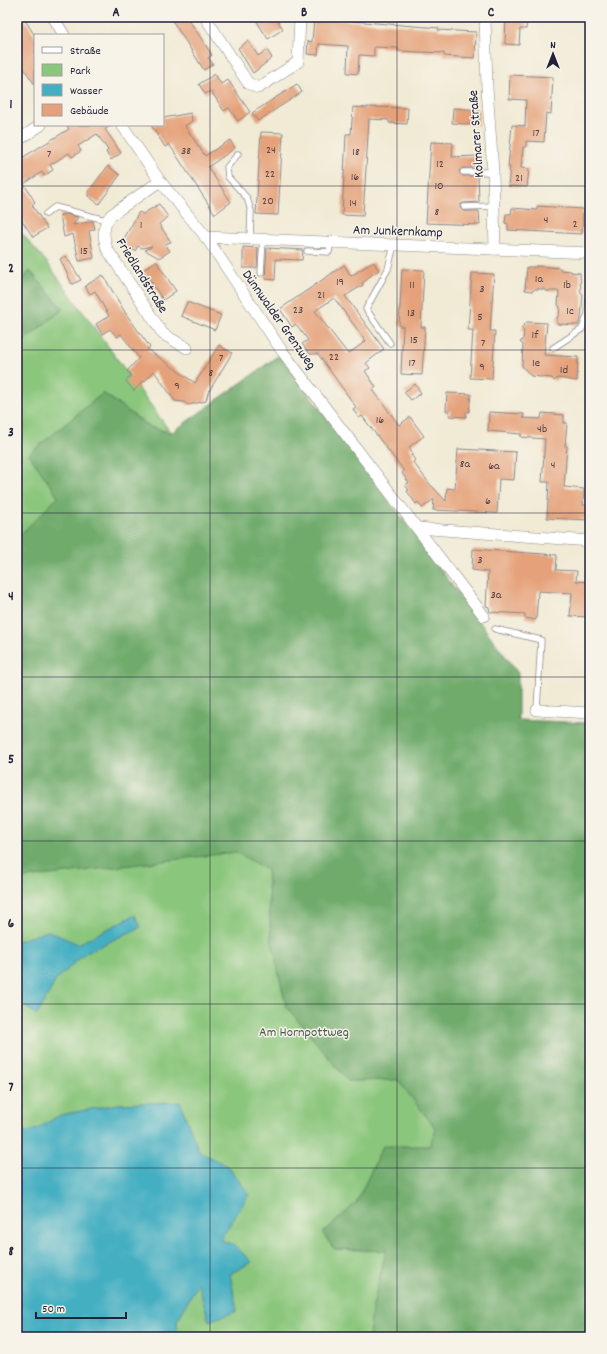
<svg xmlns="http://www.w3.org/2000/svg" width="607" height="1354" font-family="Dekko,sans-serif">
	<rect width="100%" height="100%" fill="#f7f3e8"/>
	<filter id="ink" filterUnits="userSpaceOnUse"><feTurbulence type="fractalNoise" baseFrequency=".025" numOctaves="2"/><feDisplacementMap in="SourceGraphic" scale="8" xChannelSelector="R" yChannelSelector="G"/><feConvolveMatrix kernelMatrix="1 2 1 2 8 2 1 2 1" color-interpolation-filters="sRGB"/></filter>
	<filter id="wash" filterUnits="userSpaceOnUse"><feTurbulence type="fractalNoise" baseFrequency=".012" numOctaves="4" result="noise"/><feDisplacementMap in="SourceGraphic" scale="16" xChannelSelector="R" yChannelSelector="G"/><feGaussianBlur stdDeviation="0.9" result="paint"/><feColorMatrix in="noise" values="0 0 0 0 0 0 0 0 0 0 0 0 0 0 0 0 0 1.4 0 .05"/><feComposite in="paint" operator="in"/></filter>
	<g filter="url(#wash)">
		<rect width="100%" height="100%" fill="#f1ebd5"/>
		<!-- green -->
		<g fill="#8ac67c" stroke="#56745c">
			<path d="M17,228L45,260L171,433L150,427L103,393L58,497L17,538V346L63,309L30,271L17,285Z"/>
			<path d="M276,357L462,609L590,1337H17V555Z"/>
		</g>
		<!-- forest -->
		<g fill="#6fab6c" stroke="#486654">
			<path d="M30,271L63,309L17,346V285Z"/>
			<path d="M280,355L518,673V720L590,723V1337H369L372,1309L386,1251L334,1249L323,1233L356,1203L383,1146H429L436,1129L398,1080L348,1081L286,1006L271,939L267,870L236,852L17,879V538L58,497L29,454L103,393L150,427L171,433Z"/>
		</g>
		<!-- water -->
		<g fill="#44afc2" stroke="#33687e">
			<path d="M135,915L141,927L85,953L56,980L37,1015L17,1001V941L48,931L78,944Z"/>
			<path d="M180,1102L199,1152L228,1166L249,1194L220,1240L233,1244L252,1262L230,1274L237,1311L209,1321L198,1283L177,1321V1337H17V1135L37,1129L60,1115L118,1104Z"/>
		</g>
		<g id="blocks">
			<!-- building -->
			<g fill="#e5a179" fill-rule="evenodd">
				<path d="M17,17H23L35,36V85L17,58Z"/>
				<path d="M170,17H187L212,55L208,58L213,64L204,70Z"/>
				<path d="M254,17H275L283,29L268,39Z"/>
				<path d="M506,17H527L526,29H520L519,45L505,44Z"/>
				<path d="M314,18L439,28L438,30L476,32L475,58L444,56V53L398,51V48L374,47V56L359,55L358,74L347,73L348,46L319,44L318,55L307,54L308,41L312,42Z"/>
				<path d="M248,41L258,56L267,50L272,58L253,73L238,48Z"/>
				<path d="M215,74L221,84L228,80L250,112L238,121L229,108L224,111L211,91L205,94L199,84Z"/>
				<path d="M510,75L553,77L551,114L546,113L544,142L526,141V147H523L521,168L529,169L527,187L508,186L510,167H508L512,125L525,126L526,100L509,99Z"/>
				<path d="M297,84L302,92L258,121L252,113Z"/>
				<path d="M353,107L367,108V107L408,108L407,124L389,123V120L369,119L363,216L342,215L346,134H351Z"/>
				<path d="M453,108L479,110L478,125L452,123Z"/>
				<path d="M191,113L192,121L185,126L205,156L230,140L235,148L208,167L231,202L215,214L169,144L165,147L151,125H163V118Z"/>
				<path d="M67,125H112L105,129L121,153L111,160L106,152L108,150L97,134L78,146L81,151L72,157L69,153L50,165L53,170L44,176L42,172L24,184L35,202L32,205L47,228L33,237L17,213V161L69,129Z"/>
				<path d="M261,132L283,133L278,215L256,214Z"/>
				<path d="M431,142L453,143L452,157L477,156V168H463L460,170L459,172L463,176H478L479,202L463,203L460,205V208L464,211H479L480,225L426,223Z"/>
				<path d="M108,166L120,175L99,204L88,196V192Z"/>
				<path d="M159,204L168,217L159,224L171,242L165,244L170,251L159,258L145,250L152,246L142,248L138,246L135,251L121,244L139,212L143,214Z"/>
				<path d="M537,206L583,209L582,234L508,230V224L505,223L506,214H511L512,208L537,210Z"/>
				<path d="M66,214L78,217L73,225L93,221L95,229L89,231L94,258L79,261L73,234L64,237L60,215Z"/>
				<path d="M243,247L258,248L257,268H243Z"/>
				<path d="M267,248L303,250L302,260L276,259L275,280L265,279Z"/>
				<path d="M66,256L81,280L72,284L60,259Z"/>
				<path d="M156,261L176,291L163,300L143,270Z"/>
				<path d="M373,262L379,270L366,279L367,280L362,283L363,285L345,296L384,349L366,363L370,368L365,371L376,387L373,390L399,425L410,417L424,436L409,447L413,454L411,455L415,460L413,462L429,483L446,501L447,488L455,489L458,449L516,452L514,480L499,479L497,513L433,510L434,499L422,508L418,502L416,504L407,491L409,490L405,485L409,483L402,473L404,471L362,416L359,418L353,409L356,407L318,354H310L302,344L308,340L296,324L292,327L280,309L344,265L351,276ZM334,298L366,341L348,354L315,311Z"/>
				<path d="M536,266L560,268V270L571,271V272L580,273L581,294H583L581,318L580,322H579V325L557,324V317L559,315L560,307L558,305L559,291H546L544,289H535L533,291L525,290L527,267H536Z"/>
				<path d="M402,269L424,270L421,327H425L422,375L401,374L403,326H399Z"/>
				<path d="M472,273L494,274L490,331H495L492,379L470,378L473,330H468Z"/>
				<path d="M103,275L126,314L150,347L147,349L195,383L219,345L232,353L208,393L206,401L188,405L184,402L175,401L154,371L144,382L143,381L134,391L126,381L131,375L127,371L139,358L121,334L117,337L110,329L102,334L96,324L109,316L95,291L90,294L85,286Z"/>
				<path d="M187,302L221,315L215,330L181,316Z"/>
				<path d="M527,322L547,323L544,355L578,357L577,381L558,378L554,381L552,378L531,376L522,366L523,345L520,342L523,339L524,331L521,328Z"/>
				<path d="M415,384L421,393L411,400L404,392Z"/>
				<path d="M447,393L471,394L469,412H466V417L449,416L450,411H446Z"/>
				<path d="M489,412L524,414L523,418L541,419L542,413L564,415V423H567L565,446H567L564,487L584,489L583,505L590,506V520L547,518L549,482H542L545,439L521,437V434L488,431Z"/>
				<path d="M473,549L557,555L556,570L577,571L576,581L590,582L589,617L570,616L572,593L538,591L536,620L525,618V614L490,612L489,607L486,606L488,572L472,570Z"/>
			</g>
		</g>
	</g>
	<g filter="url(#ink)">
		<use href="#blocks" fill-opacity="0" stroke="#8a8688" stroke-width="1"/>
		<g fill="none" stroke-linecap="round" stroke-linejoin="round">
			<defs>
				<g id="lane">
					<path d="M238,154L227,167L228,177L247,198L251,211L250,239"/>
					<path d="M463,172H493"/>
					<path d="M464,207L494,206"/>
					<path d="M46,214L55,207L106,220"/>
					<path d="M307,251L329,252L331,242"/>
					<path d="M261,273L263,239"/>
					<path d="M390,343L366,309L388,269L394,245"/>
					<path d="M553,348L582,329L588,314L590,265"/>
					<path d="M495,629L541,640L537,710"/>
				</g>
				<g id="street">
					<path d="M53,17L64,35"/>
					<path d="M205,17L248,83L258,88L298,62L300,17"/>
					<path d="M485,17L487,88L493,172L495,249"/>
					<path d="M122,125L160,181L206,237L282,351L484,616"/>
					<path d="M17,141L41,125"/>
					<path d="M160,181L111,215C102,226 103,236 107,249L163,334L187,348"/>
					<path d="M205,237L590,253"/>
					<path d="M417,528L590,541"/>
					<path d="M537,710L590,713"/>
				</g>
			</defs>
			<!-- lane casing -->
			<use href="#lane" stroke="#8a8688" stroke-width="7"/>
			<!-- street casing -->
			<use href="#street" stroke="#8a8688" stroke-width="12"/>
			<!-- lane -->
			<use href="#lane" stroke="#fff" stroke-width="5.5"/>
			<!-- street -->
			<use href="#street" stroke="#fff" stroke-width="11"/>
		</g>
	</g>
	<!-- grid -->
	<path fill="none" stroke="#22223b" stroke-width="1" stroke-opacity="0.55" d="M210,17V1337M397,17V1337M17,186H590M17,350H590M17,513H590M17,677H590M17,841H590M17,1004H590M17,1168H590"/>
	<g text-anchor="middle" stroke-width="3" stroke-linejoin="round" paint-order="stroke">
		<!-- number labels -->
		<g font-size="12" fill="#53424a">
			<text x="536" y="136">17</text>
			<text x="271" y="153">24</text>
			<text x="186" y="154">38</text>
			<text x="356" y="155">18</text>
			<text x="49" y="157">7</text>
			<text x="440" y="167">12</text>
			<text x="270" y="177">22</text>
			<text x="355" y="180">16</text>
			<text x="519" y="181">21</text>
			<text x="439" y="189">10</text>
			<text x="268" y="204">20</text>
			<text x="353" y="206">14</text>
			<text x="437" y="215">8</text>
			<text x="546" y="223">4</text>
			<text x="575" y="227">2</text>
			<text x="141" y="228">1</text>
			<text x="84" y="254">15</text>
			<text x="539" y="282">1a</text>
			<text x="340" y="285">19</text>
			<text x="412" y="288">11</text>
			<text x="567" y="288">1b</text>
			<text x="482" y="292">3</text>
			<text x="321" y="298">21</text>
			<text x="298" y="313">23</text>
			<text x="570" y="314">1c</text>
			<text x="411" y="316">13</text>
			<text x="480" y="320">5</text>
			<text x="535" y="338">1f</text>
			<text x="414" y="343">15</text>
			<text x="483" y="346">7</text>
			<text x="334" y="360">22</text>
			<text x="221" y="361">7</text>
			<text x="412" y="366">17</text>
			<text x="536" y="366">1e</text>
			<text x="482" y="370">9</text>
			<text x="564" y="373">1d</text>
			<text x="211" y="376">8</text>
			<text x="177" y="389">9</text>
			<text x="380" y="423">16</text>
			<text x="542" y="432">4b</text>
			<text x="465" y="467">8a</text>
			<text x="553" y="468">4</text>
			<text x="494" y="469">6a</text>
			<text x="488" y="504">6</text>
			<text x="480" y="563">3</text>
			<text x="496" y="598">3a</text>
		</g>
		<!-- street labels -->
		<g font-size="14" fill="#22223b" stroke="#f7f3e8">
			<text transform="translate(475 134) rotate(-94)" y="5">Kolmarer Straße</text>
			<text transform="translate(398 230) rotate(2)" y="5">Am Junkernkamp</text>
			<text transform="translate(143 275) rotate(58)" y="5">Friedlandstraße</text>
			<text transform="translate(280 319) rotate(55)" y="5">Dünnwalder Grenzweg</text>
		</g>
		<!-- park labels -->
		<g font-size="14" fill="#465b52" stroke="#f7f3e8">
			<text x="304" y="1036">Am Hornpottweg</text>
		</g>
	</g>
	<!-- margin -->
	<rect width="607" height="1354" fill="none" stroke="#f7f3e8" stroke-width="44"/>
	<!-- legend -->
	<rect x="34" y="34" width="130" height="92" fill="#f7f3e8" stroke="#a29fa3"/>
	<rect x="42" y="47" width="20" height="6" fill="#ffffff" stroke="#a29fa3"/>
	<text x="70" y="54" font-size="12" fill="#22223b">Straße</text>
	<rect x="42" y="64" width="20" height="12" fill="#8ac67c" stroke="#a29fa3"/>
	<text x="70" y="74" font-size="12" fill="#22223b">Park</text>
	<rect x="42" y="84" width="20" height="12" fill="#44afc2" stroke="#a29fa3"/>
	<text x="70" y="94" font-size="12" fill="#22223b">Wasser</text>
	<rect x="42" y="104" width="20" height="12" fill="#e5a179" stroke="#a29fa3"/>
	<text x="70" y="114" font-size="12" fill="#22223b">Gebäude</text>
	<!-- north arrow -->
	<g transform="translate(553 54)" stroke="#f7f3e8" stroke-width="3" paint-order="stroke">
	<path d="M0-3L7 15L0 10L-7 15Z" fill="#22223b"/>
	<text y="-6" font-size="11" font-weight="bold" text-anchor="middle" fill="#22223b">N</text>
	</g>
	<!-- scale -->
	<path d="M36 1312v6h90v-6" fill="none" stroke="#22223b" stroke-width="2"/>
	<text x="42" y="1312" font-size="12" fill="#22223b" stroke="#f7f3e8" stroke-width="3" paint-order="stroke">50 m</text>
	<rect x="22" y="22" width="563" height="1310" fill="none" stroke="#22223b" stroke-width="1.5"/>
	<g font-size="13" text-anchor="middle" font-weight="bold" fill="#22223b">
		<text x="116" y="16">A</text>
		<text x="304" y="16">B</text>
		<text x="491" y="16">C</text>
		<text x="11" y="108">1</text>
		<text x="11" y="272">2</text>
		<text x="11" y="436">3</text>
		<text x="11" y="600">4</text>
		<text x="11" y="763">5</text>
		<text x="11" y="927">6</text>
		<text x="11" y="1091">7</text>
		<text x="11" y="1255">8</text>
	</g>
</svg>
